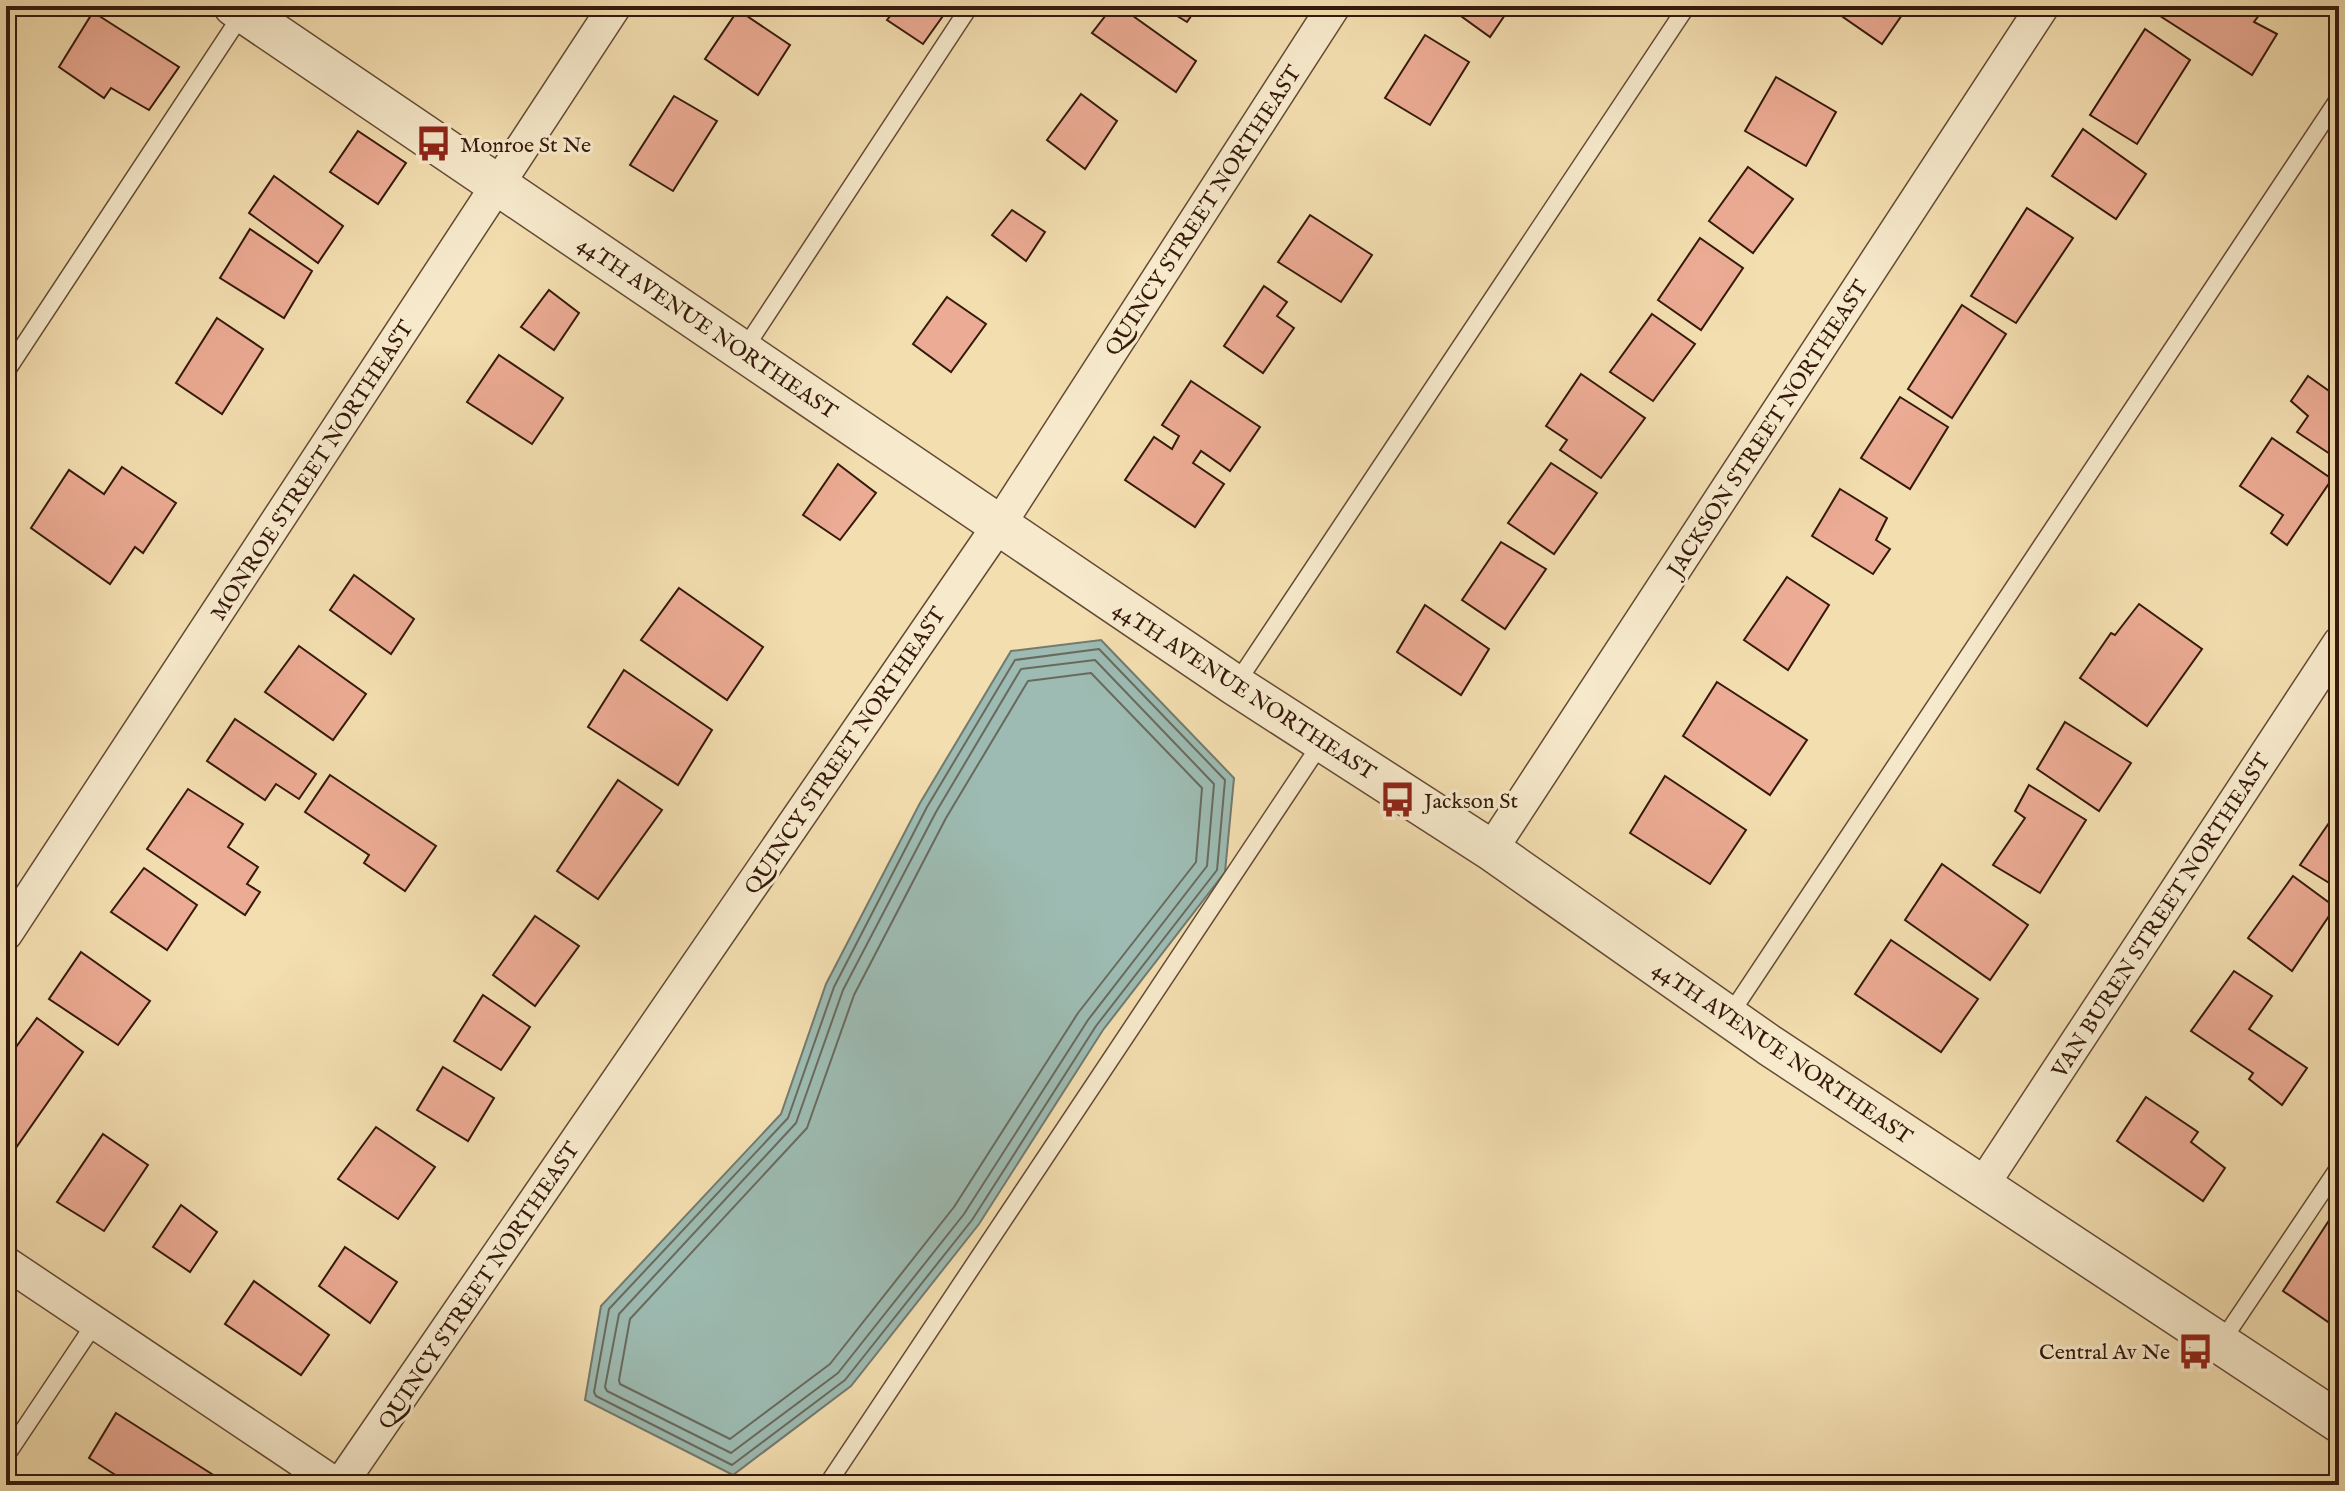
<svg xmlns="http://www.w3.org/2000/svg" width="2345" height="1491" font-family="'IM FELL English',serif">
	<rect width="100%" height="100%" fill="#f3deb0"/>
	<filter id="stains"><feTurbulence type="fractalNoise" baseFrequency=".0025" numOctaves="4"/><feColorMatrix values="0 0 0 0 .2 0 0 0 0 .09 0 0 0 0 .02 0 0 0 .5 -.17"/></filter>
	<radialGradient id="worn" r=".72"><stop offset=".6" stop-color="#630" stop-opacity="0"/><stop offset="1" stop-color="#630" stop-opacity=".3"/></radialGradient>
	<!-- water -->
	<path fill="#9dbbb2" stroke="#737a6f" stroke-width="2" d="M1101,640L1234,778L1225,872L1103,1030L979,1224L851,1386L733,1475L585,1400L601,1306L781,1114L826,984L920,803L1011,651Z"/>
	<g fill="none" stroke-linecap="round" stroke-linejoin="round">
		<!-- shore -->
		<g stroke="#696a5e" stroke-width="2">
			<path d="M1099,649L1225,780L1217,870L1096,1026L972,1220L845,1380L732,1465L596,1396L594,1392L609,1309L788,1118L834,987L927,807L1015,660Z"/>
			<path d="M1095,660L1214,784L1207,866L1088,1020L964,1214L838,1373L731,1453L607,1391L605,1387L619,1314L796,1123L843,990L936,812L1021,669Z"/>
			<path d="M1091,673L1202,788L1196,862L1078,1013L954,1207L830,1364L730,1439L620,1384L619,1380L630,1319L807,1128L854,995L946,818L1028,681Z"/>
		</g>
	</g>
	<!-- building -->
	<g fill="#ecab94" stroke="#35190b" stroke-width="2">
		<path d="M898,6H950L923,44L887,20Z"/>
		<path d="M1113,6H1119L1196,61L1176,92L1092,33Z"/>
		<path d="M1161,6H1198L1187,22Z"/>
		<path d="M1447,6H1511L1490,37Z"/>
		<path d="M1852,6H1890L1902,15L1882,44L1843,17Z"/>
		<path d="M2166,6H2249L2260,14L2254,22L2277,34L2252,75L2160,16Z"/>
		<path d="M738,10L790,45L758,95L705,59Z"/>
		<path d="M93,12L179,67L149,110L111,88L104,98L59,67Z"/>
		<path d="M2145,29L2190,60L2137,144L2090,115Z"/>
		<path d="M1425,35L1469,62L1430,125L1385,98Z"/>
		<path d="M1776,77L1836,112L1806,166L1745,131Z"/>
		<path d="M1081,94L1117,121L1085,169L1047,140Z"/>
		<path d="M674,96L717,121L673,191L630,165Z"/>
		<path d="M2083,129L2146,174L2116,219L2052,176Z"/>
		<path d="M358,131L406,163L378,204L330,172Z"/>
		<path d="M1748,167L1793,199L1753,253L1709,221Z"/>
		<path d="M274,176L343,226L318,263L249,213Z"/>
		<path d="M2027,208L2073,238L2016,323L1971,296Z"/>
		<path d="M1012,210L1045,232L1026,261L992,235Z"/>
		<path d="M1310,215L1372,255L1341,302L1278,262Z"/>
		<path d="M250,229L312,271L284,318L220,278Z"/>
		<path d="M1700,238L1743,268L1701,330L1658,300Z"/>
		<path d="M1264,286L1287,302L1277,316L1294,328L1263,373L1224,346Z"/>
		<path d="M549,290L579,313L554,350L521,327Z"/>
		<path d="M947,297L986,324L951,372L913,344Z"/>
		<path d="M1962,305L2006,334L1952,418L1908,389Z"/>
		<path d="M1652,314L1695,344L1653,401L1610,372Z"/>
		<path d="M217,318L263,349L222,414L176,383Z"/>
		<path d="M499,355L563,398L532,444L467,402Z"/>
		<path d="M1581,374L1645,418L1601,478L1560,450L1567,440L1546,426Z"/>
		<path d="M2308,376L2339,398V460L2297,432L2308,416L2291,401Z"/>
		<path d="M1191,381L1260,427L1230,471L1201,451L1193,463L1224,484L1195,527L1125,480L1154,437L1172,449L1179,436L1162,425Z"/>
		<path d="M1900,397L1948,427L1910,489L1861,458Z"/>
		<path d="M2272,438L2332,479L2287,545L2271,533L2283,515L2240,486Z"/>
		<path d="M1551,463L1597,493L1554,554L1508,523Z"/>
		<path d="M838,464L876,493L840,540L803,515Z"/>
		<path d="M122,467L176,503L143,553L135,547L110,584L31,528L69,470L104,494Z"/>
		<path d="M1840,489L1887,518L1876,540L1890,549L1873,574L1812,536Z"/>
		<path d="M1501,542L1546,569L1505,629L1462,600Z"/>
		<path d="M354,575L414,619L391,654L330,610Z"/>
		<path d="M1787,577L1829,605L1788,670L1744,640Z"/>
		<path d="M679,588L763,647L727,700L641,640Z"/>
		<path d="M2139,604L2202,649L2147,726L2080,678L2111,633L2115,635Z"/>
		<path d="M1425,605L1489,649L1461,695L1397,652Z"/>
		<path d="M299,646L366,694L333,740L265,692Z"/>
		<path d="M624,670L712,730L678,785L588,727Z"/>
		<path d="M1717,682L1807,740L1770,795L1683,736Z"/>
		<path d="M235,719L316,774L299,799L276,784L265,800L207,761Z"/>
		<path d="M2065,722L2131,763L2099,811L2037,769Z"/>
		<path d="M330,775L436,846L405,891L364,863L369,855L305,812Z"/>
		<path d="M1665,776L1746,830L1710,884L1630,833Z"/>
		<path d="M618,780L662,810L598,899L557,871Z"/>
		<path d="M2029,785L2086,820L2040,893L1993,865L2025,818L2015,811Z"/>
		<path d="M188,789L243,824L228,847L258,867L247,884L260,892L245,915L147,849Z"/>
		<path d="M2331,820L2339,825V889L2300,865Z"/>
		<path d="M1942,864L2028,925L1990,980L1905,920Z"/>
		<path d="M144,868L197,905L167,950L111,912Z"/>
		<path d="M2293,876L2335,907L2292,971L2248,938Z"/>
		<path d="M535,916L579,946L535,1006L493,975Z"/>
		<path d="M1891,940L1978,999L1941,1052L1855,994Z"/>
		<path d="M81,952L150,1001L118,1045L49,999Z"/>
		<path d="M2234,971L2272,996L2249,1029L2307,1068L2282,1105L2249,1079L2253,1073L2191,1031Z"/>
		<path d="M483,995L530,1027L501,1070L454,1041Z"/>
		<path d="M37,1018L83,1052L6,1162V1061Z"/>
		<path d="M443,1067L494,1098L468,1141L417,1110Z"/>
		<path d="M2146,1097L2198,1132L2191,1142L2225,1168L2203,1201L2117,1141Z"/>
		<path d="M376,1127L435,1167L398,1219L338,1179Z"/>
		<path d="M103,1134L148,1165L104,1231L57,1202Z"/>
		<path d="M181,1205L217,1232L190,1272L153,1247Z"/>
		<path d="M2339,1205V1319L2334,1326L2283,1291Z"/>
		<path d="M345,1247L397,1282L370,1323L319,1286Z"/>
		<path d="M254,1281L329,1335L301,1375L225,1324Z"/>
		<path d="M116,1413L215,1476L210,1485H131L89,1458Z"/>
	</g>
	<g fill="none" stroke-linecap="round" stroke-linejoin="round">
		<defs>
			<g id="service">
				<path d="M743,351L970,6"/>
				<path d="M6,372L244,11"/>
				<path d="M1236,684L1687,6"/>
				<path d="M1729,1016L2339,98"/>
				<path d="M2220,1344L2339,1167"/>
				<path d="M6,1456L95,1323"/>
				<path d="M827,1485L1322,742"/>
			</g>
			<g id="minor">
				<path d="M1491,850L2043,6"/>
				<path d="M6,934L615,6"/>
				<path d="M1982,1186L2339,643"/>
				<path d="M6,1263L337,1485"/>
				<path d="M340,1485L999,525L1334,6"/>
			</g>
			<path id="tertiary" d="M234,6L1235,685L1491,850L1769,1045L2339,1422"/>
		</defs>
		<!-- service casing -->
		<use href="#service" stroke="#644a34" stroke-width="19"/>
		<!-- minor casing -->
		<use href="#minor" stroke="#644a34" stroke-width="35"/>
		<!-- tertiary casing -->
		<use href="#tertiary" stroke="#644a34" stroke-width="43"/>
		<!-- service -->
		<use href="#service" stroke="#f7eacc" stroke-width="16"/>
		<!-- minor -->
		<use href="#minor" stroke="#f7eacc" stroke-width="32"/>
		<!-- tertiary -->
		<use href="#tertiary" stroke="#f7eacc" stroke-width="40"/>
	</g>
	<!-- icons -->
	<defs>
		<symbol id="bus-bare" viewBox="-9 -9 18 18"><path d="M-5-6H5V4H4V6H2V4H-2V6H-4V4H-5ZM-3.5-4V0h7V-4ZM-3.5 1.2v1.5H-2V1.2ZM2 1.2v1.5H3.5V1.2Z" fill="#8f2418" stroke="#f7eacc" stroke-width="2.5" paint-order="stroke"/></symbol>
	</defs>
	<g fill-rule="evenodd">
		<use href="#bus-bare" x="408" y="118" width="51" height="51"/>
		<use href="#bus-bare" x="1372" y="774" width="51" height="51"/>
		<use href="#bus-bare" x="2170" y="1326" width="51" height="51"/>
	</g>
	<g text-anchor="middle" stroke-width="6" stroke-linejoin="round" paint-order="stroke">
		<!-- poi labels -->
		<g font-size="22" fill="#35190b" stroke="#f7eacc" text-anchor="start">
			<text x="460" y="152">Monroe St Ne</text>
			<text x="1424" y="808">Jackson St</text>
			<text x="2170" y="1359" text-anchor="end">Central Av Ne</text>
		</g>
		<!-- street labels -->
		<g font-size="22" fill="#35190b" stroke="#f7eacc">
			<text transform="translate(1202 210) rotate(-57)" y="8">QUINCY STREET NORTHEAST</text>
			<text transform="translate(708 327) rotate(34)" y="8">44TH AVENUE NORTHEAST</text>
			<text transform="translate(1767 428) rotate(-57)" y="8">JACKSON STREET NORTHEAST</text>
			<text transform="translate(311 470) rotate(-57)" y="8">MONROE STREET NORTHEAST</text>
			<text transform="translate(1245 690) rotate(33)" y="8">44TH AVENUE NORTHEAST</text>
			<text transform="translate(844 750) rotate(-56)" y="8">QUINCY STREET NORTHEAST</text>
			<text transform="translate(2160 915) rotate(-57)" y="8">VAN BUREN STREET NORTHEAST</text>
			<text transform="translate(1783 1052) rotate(34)" y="8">44TH AVENUE NORTHEAST</text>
			<text transform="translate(478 1285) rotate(-56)" y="8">QUINCY STREET NORTHEAST</text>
		</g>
	</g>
	<!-- margin -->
	<rect width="2345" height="1491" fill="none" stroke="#f3deb0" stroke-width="32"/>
	<rect x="8" y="8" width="2329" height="1475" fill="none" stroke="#35190b" stroke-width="4"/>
	<rect x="16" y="16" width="2313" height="1459" fill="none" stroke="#35190b" stroke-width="2"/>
	<rect width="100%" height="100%" filter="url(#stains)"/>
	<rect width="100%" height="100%" fill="url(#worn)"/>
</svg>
